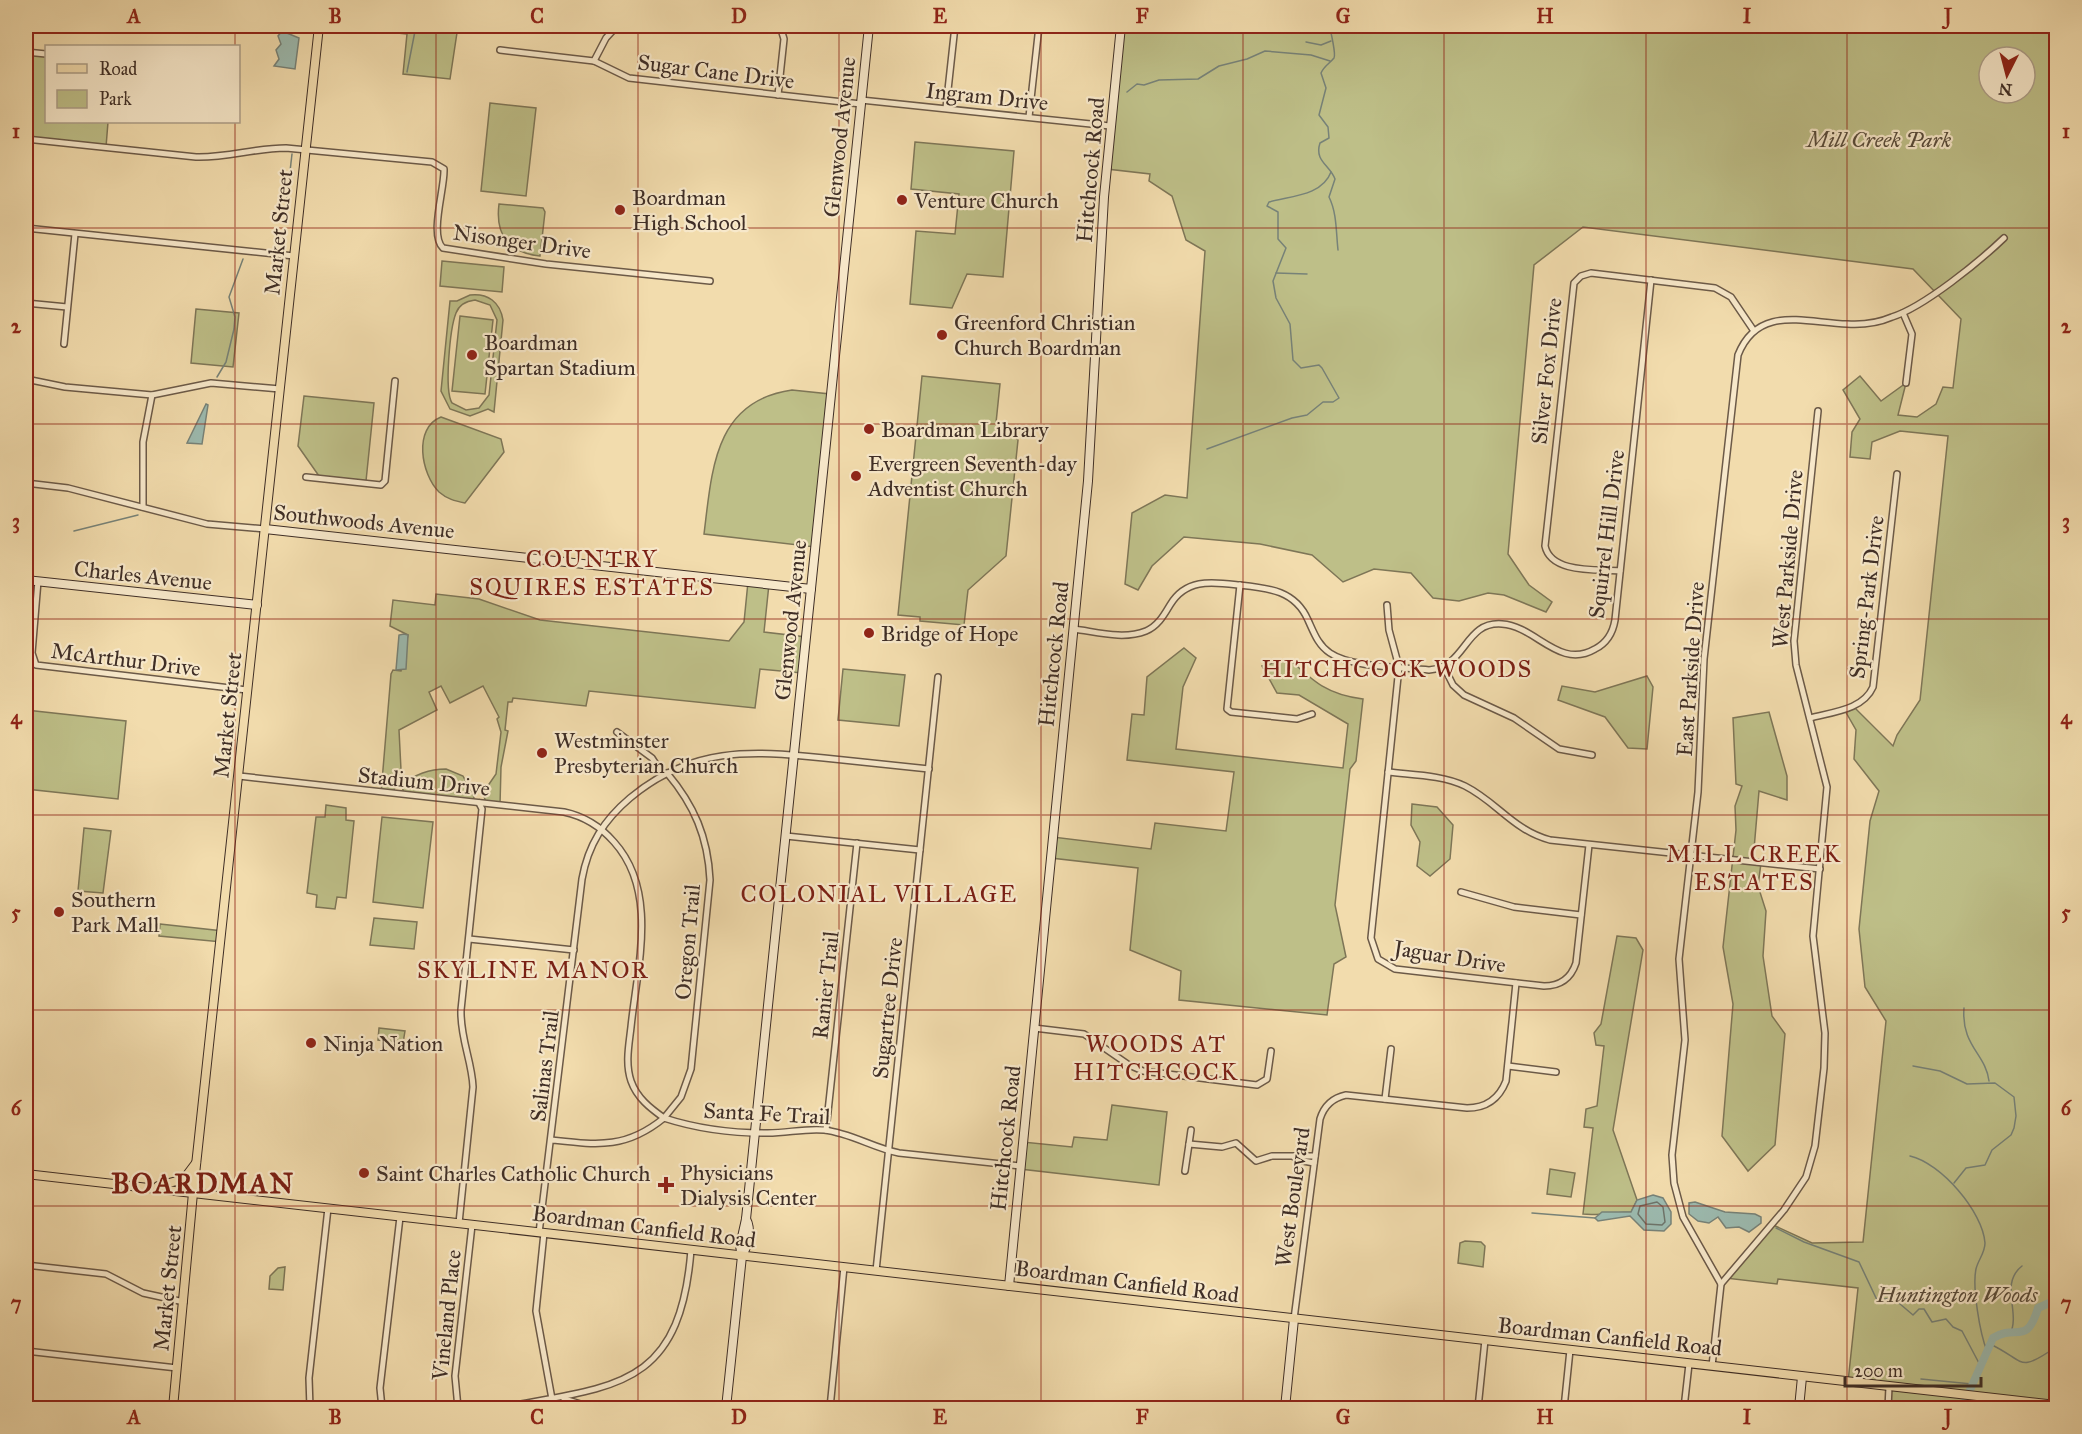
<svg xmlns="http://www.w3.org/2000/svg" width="2082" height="1434" font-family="'IM FELL Great Primer',serif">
	<rect width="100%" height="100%" fill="#f2dcad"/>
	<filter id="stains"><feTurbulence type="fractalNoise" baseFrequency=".00333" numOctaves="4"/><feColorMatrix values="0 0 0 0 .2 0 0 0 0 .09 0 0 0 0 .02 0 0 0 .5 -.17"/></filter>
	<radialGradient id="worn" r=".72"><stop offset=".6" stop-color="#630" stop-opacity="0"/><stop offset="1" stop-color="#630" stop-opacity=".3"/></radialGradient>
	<!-- green -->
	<g fill="#bebf88" stroke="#7e7657" stroke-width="1.5" fill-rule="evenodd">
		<path d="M350,26H458L450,79L403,74L407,34L350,28Z"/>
		<path d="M1121,26H2056V1408H1888L1889,1387L1848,1382L1858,1288L1778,1279L1777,1284L1725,1278L1771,1224L1812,1243L1863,1242L1886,1021L1865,987L1859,929L1870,821L1879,791L1854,759L1856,730L1844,709L1853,706L1893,746L1897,735L1920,700L1948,436L1900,431L1872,442L1870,459L1850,457L1852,432L1860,419L1843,390L1860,376L1881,401L1906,383L1898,415L1917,417L1936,404L1943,387L1953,388L1961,319L1913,269L1583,227L1534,265L1508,554L1529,585L1552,602L1546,612L1504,595L1488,593L1459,601L1433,598L1411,573L1374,569L1343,582L1312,555L1260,544L1184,537L1152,566L1138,590L1125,584L1132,513L1165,495L1187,498L1205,251L1186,240L1172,196L1149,181L1150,174L1107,169ZM1989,57H2025V93H1989Z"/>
		<path d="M26,52L46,54V122H108L106,147L26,139Z"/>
		<path d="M490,103L536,108L526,196L481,191Z"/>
		<path d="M915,142L1014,151L1003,277L967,274L952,308L910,304L916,231L955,234L959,194L911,189Z"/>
		<path d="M499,204L543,208L545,212L540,256C509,253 495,235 499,204Z"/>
		<path d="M442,261L504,267L502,292L440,286Z"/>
		<path d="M470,295C488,293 500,302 503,320L494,412L488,409L470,416L450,409L441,391L450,301H457ZM475,300L490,305L497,320L489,395L479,408L466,410L452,403C444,390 450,328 456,313C459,305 467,301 475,300Z"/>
		<path d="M196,309L239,313L233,367L191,363Z"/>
		<path d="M460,316L493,320L485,394L452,391Z"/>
		<path d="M922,376L1000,384L996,423L1018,440L1006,556L968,590L964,625L920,621V617L898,615Z"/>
		<path d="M792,390L830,394L815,547L704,534C712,470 714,401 792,390Z"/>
		<path d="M304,396L374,403L366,481L319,476L298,446Z"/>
		<path d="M441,417L501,439L504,452L465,503C455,501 447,499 439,492C421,474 413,428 441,417Z"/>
		<path d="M748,582L769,584L764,632L806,637L802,673L760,669L755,708L589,691L586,706L513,698L512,702H508L505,730L508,731L501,767L500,805L486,803L483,793L496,774L501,732L497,719L499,717L483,686L450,703L441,686L429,692L437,710L399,730L401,770L393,793H381L391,674L393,670L401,671L408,635L390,626L393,600L435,605L436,594L479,599L540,620L729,641L744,622Z"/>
		<path d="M1184,648L1196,658L1183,687L1176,749L1343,768L1348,724L1299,695L1277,693L1262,666L1289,659C1314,682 1328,695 1363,699L1356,761L1350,769L1335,905L1346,957L1334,964L1327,1015L1179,1000L1181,971L1130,950L1138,868L1051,858L1053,837L1151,849L1155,823L1226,831L1234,772L1127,760L1132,714L1144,715L1147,677Z"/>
		<path d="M843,669L905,675L899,726L838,720Z"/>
		<path d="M1647,676L1653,687L1647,749L1628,748L1605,717L1558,700L1562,686L1595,692Z"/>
		<path d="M26,710L126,721L118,799L26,789Z"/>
		<path d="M1769,712L1787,776V800L1759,791L1753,861L1761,863L1758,886L1766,911L1763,956L1772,1016L1785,1034L1775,1145L1748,1171L1722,1136L1733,1004L1723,947L1736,830L1735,806L1742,786L1736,784L1733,718Z"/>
		<path d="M446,769L463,776L474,797L472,802L404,795L402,785C414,775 430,769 446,769Z"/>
		<path d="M1412,804L1437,807L1453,825L1450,859L1430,876L1417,866L1420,842L1411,825Z"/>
		<path d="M326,805L346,808V820L354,821L346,898L337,897L335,909L316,907L317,895L307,893L316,817H325Z"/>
		<path d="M382,817L433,822L423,908L373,902Z"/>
		<path d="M84,828L111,831L103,893L78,891Z"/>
		<path d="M374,918L417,922L414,949L370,945Z"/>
		<path d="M160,924L223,931L222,942L159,936Z"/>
		<path d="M1617,936L1636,938L1643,950L1613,1130L1637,1200L1631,1212C1616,1212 1598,1216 1583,1214L1593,1128L1584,1127L1586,1109L1597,1106L1604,1046L1596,1045L1594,1033L1601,1024Z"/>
		<path d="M379,1028L405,1031L403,1043L378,1040Z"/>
		<path d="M1112,1105L1167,1112L1159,1185L1020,1169L1023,1142L1072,1147L1074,1137L1107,1140Z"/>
		<path d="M1550,1169L1575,1173L1571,1197L1547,1194Z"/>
		<path d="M1465,1241L1481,1242L1485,1246L1483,1267L1458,1263L1460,1243Z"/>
		<path d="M285,1267L283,1290L269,1289L270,1276L278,1268Z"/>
	</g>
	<!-- water -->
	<g fill="#9cbaaf" stroke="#778278" stroke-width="1.5">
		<path d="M282,31L299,38L295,69L274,66L279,59L276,50L281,44L278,36Z"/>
		<path d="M206,404L208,405L202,444L187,443Z"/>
		<path d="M404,634L408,635L406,669L396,670L399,635Z"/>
		<path d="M1653,1195L1663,1198L1671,1212V1224L1664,1231L1644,1230L1630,1216L1598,1221L1595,1218L1602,1212H1631L1637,1200Z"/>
		<path d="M1695,1202L1725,1212L1755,1214L1761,1217V1223L1749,1232L1739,1227L1726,1228L1718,1217L1709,1223L1698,1221L1689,1214V1203Z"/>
	</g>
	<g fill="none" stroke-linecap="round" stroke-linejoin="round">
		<!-- shore -->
		<path stroke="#6e746a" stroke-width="1.5" d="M1657,1202L1663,1207L1665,1222L1662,1225L1646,1224L1638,1214L1640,1206Z"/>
		<!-- stream -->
		<g stroke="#778278" stroke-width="1.5">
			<path d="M1329,26C1331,31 1336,55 1334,58C1329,64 1324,66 1321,73L1326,88L1319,115L1328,127L1329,138L1320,143C1314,161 1330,165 1335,179L1329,197C1337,213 1336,232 1338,250"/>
			<path d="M1306,42L1321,45L1331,41"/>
			<path d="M407,72L416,26"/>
			<path d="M1127,92L1137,84L1144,85L1159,80L1198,79L1219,66L1247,59L1265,51L1311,55L1330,61"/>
			<path d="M286,206L292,154"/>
			<path d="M1276,273L1307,274"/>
			<path d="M2052,332L2056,335"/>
			<path d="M217,377L226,362L234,329L235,317L229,297L243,259"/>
			<path d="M1207,449L1292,418L1307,415L1323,402H1333L1339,398L1322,368L1319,365L1301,368L1293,360L1290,324L1276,298L1273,281L1286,248L1278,239V212L1267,206L1269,202C1290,196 1322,196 1331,172"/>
			<path d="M74,531L138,515"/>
			<path d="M1964,1008C1961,1046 1986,1054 1989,1081"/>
			<path d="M1913,1066L1940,1071L1967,1084L1995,1083L2014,1097L2016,1116L2014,1128L2011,1135L1992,1150L1985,1165L1966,1168L1954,1183"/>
			<path d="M1910,1156C1941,1163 1983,1212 1985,1243C1985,1253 1978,1260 1976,1269C1972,1287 1980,1334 1987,1351"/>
			<path d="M1532,1213L1595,1218"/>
			<path d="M1776,1228L1804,1242L1859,1262L1877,1300L1893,1298L1913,1315L1919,1309H1924L1932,1322L1946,1319L1953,1327L1962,1331L1980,1365"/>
			<path d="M2052,1303L2056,1308"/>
			<path d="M2010,1334C2021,1313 1999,1284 2022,1266"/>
			<path d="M1990,1344C2026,1361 2017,1374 2056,1347"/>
			<path d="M1921,1379L1972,1384"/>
		</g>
		<!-- river -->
		<path stroke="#9cbaaf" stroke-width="8" d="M1962,1408L1993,1338C2017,1323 2026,1347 2038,1308L2056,1300"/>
		<defs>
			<g id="street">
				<path d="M500,50L594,61L629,78L861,104"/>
				<path d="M26,52L46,54"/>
				<path d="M594,61L606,38L617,26"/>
				<path d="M778,95L784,39L780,26"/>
				<path d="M861,100L1110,126"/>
				<path d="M946,108L955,26"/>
				<path d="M1029,117L1039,26"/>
				<path d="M26,139L196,157C227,158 255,148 286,148L432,162L444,169C445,188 429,235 443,248L546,264L710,281"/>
				<path d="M26,228L294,256"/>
				<path d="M26,303L67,307"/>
				<path d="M1903,313L1912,334L1906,383"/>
				<path d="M64,344L75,234"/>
				<path d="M26,379L65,387L152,395L211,383L280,389"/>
				<path d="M306,477L381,485L385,481L395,381"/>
				<path d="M26,483L68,488L207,524L265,529"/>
				<path d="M143,507V442L152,395"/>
				<path d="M1620,571C1598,569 1551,574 1545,546L1574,283L1581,276L1591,273L1715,288L1731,297L1754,331"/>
				<path d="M38,581L32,653L36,665L247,690"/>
				<path d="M1240,585L1227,709L1231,712L1297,719L1312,714"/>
				<path d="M1387,605L1389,630L1399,667L1371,938L1378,959L1395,969L1544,986C1560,986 1571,978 1576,963L1589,845"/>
				<path d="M1074,629C1097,632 1123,640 1146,631C1158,626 1164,615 1170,605C1186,578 1212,582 1239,585C1268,588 1295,590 1308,620C1314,633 1318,645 1330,653C1352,668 1403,667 1429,670C1467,667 1464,621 1502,624C1536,626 1559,670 1595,649C1607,643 1613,632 1615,620L1651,280"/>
				<path d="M1444,667L1453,685L1464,695L1514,718L1559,749L1592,755"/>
				<path d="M1810,718C1832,712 1863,710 1873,687L1897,474"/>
				<path d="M617,732L652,758L663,775"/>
				<path d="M1388,772C1413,775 1442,775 1465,786C1497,802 1513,830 1550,840L1820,869"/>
				<path d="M239,776L564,812C583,816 601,827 614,842C659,892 637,967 631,1027C629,1045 625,1063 631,1081C637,1098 650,1108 664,1118L681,1097L691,1069L710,880C708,837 694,805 667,773"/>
				<path d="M786,836L920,850"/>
				<path d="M1461,892L1514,907L1581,915"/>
				<path d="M469,939L574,950"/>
				<path d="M1034,1028L1084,1034L1129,1065L1143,1071L1257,1085L1267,1079L1271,1051"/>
				<path d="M1508,1066L1556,1072"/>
				<path d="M1385,1099L1391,1049"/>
				<path d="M826,1130L857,843"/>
				<path d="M552,1140C598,1145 626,1149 664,1118C695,1128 732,1133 764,1133C784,1134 804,1128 824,1130C851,1133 873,1148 899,1153L1020,1166"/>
				<path d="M1189,1144L1191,1130"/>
				<path d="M1294,1157L1298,1160L1314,1163"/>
				<path d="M1185,1171L1189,1144L1222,1147L1236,1143L1256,1161L1272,1156H1315"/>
				<path d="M459,1223L473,1087C472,1061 460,1038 461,1010L482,809L479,803"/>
				<path d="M539,1233L582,879C588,845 604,820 630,798C691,747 750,750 824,758C859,762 894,765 929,769"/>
				<path d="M544,1233L536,1311L552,1399"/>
				<path d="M26,1265L106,1274L143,1293L184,1302"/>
				<path d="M876,1271L938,677"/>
				<path d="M1721,1284L1784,1210L1806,1177L1815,1146L1824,1068L1825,1033L1813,936L1827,787L1796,665L1794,641L1818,411"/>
				<path d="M1294,1319L1320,1119C1324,1106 1332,1098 1346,1095L1467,1108C1486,1108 1499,1099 1506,1081L1516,983"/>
				<path d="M26,1351L177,1368"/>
				<path d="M1712,1366L1721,1284L1683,1217L1674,1183L1672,1155L1685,1040L1679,959L1698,792L1704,659L1738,355C1758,304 1806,323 1847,324C1862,325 1878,323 1892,317C1924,307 1980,261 2004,238"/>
				<path d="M564,1399L594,1408"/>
				<path d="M310,1408L309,1378L328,1208"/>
				<path d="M382,1408L380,1388L400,1217"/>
				<path d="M458,1408L455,1376L472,1225"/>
				<path d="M499,1408C614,1386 680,1390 691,1250"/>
				<path d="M830,1408L844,1267"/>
				<path d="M1478,1408L1485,1340"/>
				<path d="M1564,1408L1570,1350"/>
				<path d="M1684,1408L1689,1364"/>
				<path d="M1888,1408L1889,1387"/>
			</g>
			<g id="secondary">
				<path d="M265,529L811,589"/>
				<path d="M26,580L257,605"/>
				<path d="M742,1256C748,1245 752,1230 746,1219"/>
				<path d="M1009,1286L1088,481L1104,197L1121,26"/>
				<path d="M726,1408L742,1256L740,1246L746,1219L869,26"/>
				<path d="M1285,1408L1294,1319"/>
				<path d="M1799,1408L1802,1377"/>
			</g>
			<g id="primary">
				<path d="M26,1174L2056,1405"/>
				<path d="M158,1186L184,1179L196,1163"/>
				<path d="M173,1408L193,1193L319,26"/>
			</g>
		</defs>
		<!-- street casing -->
		<use href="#street" stroke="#6c5a48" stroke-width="8"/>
		<!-- secondary casing -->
		<use href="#secondary" stroke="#3f2e26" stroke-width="10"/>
		<!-- primary casing -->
		<use href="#primary" stroke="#3f2e26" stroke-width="10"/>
		<!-- street -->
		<use href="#street" stroke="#f7e8ca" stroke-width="5"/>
		<!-- secondary -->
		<use href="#secondary" stroke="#f7e8ca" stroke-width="8"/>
		<!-- primary -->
		<use href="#primary" stroke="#f2dcad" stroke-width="8"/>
	</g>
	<!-- grid -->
	<path fill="none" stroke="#8f2418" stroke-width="1.5" stroke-opacity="0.55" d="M235,26V46M436,26V1408M638,26V1408M839,26V1408M1041,26V1408M1243,26V1408M1444,26V1408M1646,26V1408M1847,26V1408M235,122V1408M26,228H2056M26,424H2056M26,619H2056M26,815H2056M26,1010H2056M26,1206H2056"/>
	<!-- markers -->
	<g fill="#8f2418" stroke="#f7e8ca" stroke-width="2">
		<circle cx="902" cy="200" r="6"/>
		<circle cx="620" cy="210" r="6"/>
		<circle cx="942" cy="335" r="6"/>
		<circle cx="472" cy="355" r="6"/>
		<circle cx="869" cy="429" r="6"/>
		<circle cx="856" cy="476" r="6"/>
		<circle cx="869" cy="633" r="6"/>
		<circle cx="542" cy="753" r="6"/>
		<circle cx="59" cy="912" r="6"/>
		<circle cx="311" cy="1043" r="6"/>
		<circle cx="364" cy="1173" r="6"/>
		<path d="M663 1176h6v6h6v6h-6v6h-6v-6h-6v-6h6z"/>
	</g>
	<g text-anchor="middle" stroke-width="4.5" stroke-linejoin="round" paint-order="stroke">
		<!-- street labels -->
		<g font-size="22" fill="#3f2e26" stroke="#f7e8ca">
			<text transform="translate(716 71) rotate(7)" y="8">Sugar Cane Drive</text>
			<text transform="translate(987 96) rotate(6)" y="8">Ingram Drive</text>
			<text transform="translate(839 137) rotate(-84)" y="8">Glenwood Avenue</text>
			<text transform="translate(1090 170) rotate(-85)" y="8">Hitchcock Road</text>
			<text transform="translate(278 232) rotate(-84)" y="8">Market Street</text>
			<text transform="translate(522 241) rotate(8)" y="8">Nisonger Drive</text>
			<text transform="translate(1546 371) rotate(-84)" y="8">Silver Fox Drive</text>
			<text transform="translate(364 521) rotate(6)" y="8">Southwoods Avenue</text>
			<text transform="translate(1606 534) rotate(-83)" y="8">Squirrel Hill Drive</text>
			<text transform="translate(1787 559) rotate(-85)" y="8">West Parkside Drive</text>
			<text transform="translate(143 575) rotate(6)" y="8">Charles Avenue</text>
			<text transform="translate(1866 597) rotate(-83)" y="8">Spring-Park Drive</text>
			<text transform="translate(790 620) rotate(-84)" y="8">Glenwood Avenue</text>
			<text transform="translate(1053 654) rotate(-84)" y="8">Hitchcock Road</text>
			<text transform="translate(126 659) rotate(7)" y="8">McArthur Drive</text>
			<text transform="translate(1690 669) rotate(-86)" y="8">East Parkside Drive</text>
			<text transform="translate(227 715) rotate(-84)" y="8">Market Street</text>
			<text transform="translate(424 781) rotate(6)" y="8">Stadium Drive</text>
			<text transform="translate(687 942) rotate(-85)" y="8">Oregon Trail</text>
			<text transform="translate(1450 956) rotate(9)" y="8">Jaguar Drive</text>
			<text transform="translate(825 985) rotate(-84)" y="8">Ranier Trail</text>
			<text transform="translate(887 1008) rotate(-84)" y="8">Sugartree Drive</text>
			<text transform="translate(544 1066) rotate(-83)" y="8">Salinas Trail</text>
			<text transform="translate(767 1113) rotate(3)" y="8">Santa Fe Trail</text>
			<text transform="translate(1005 1138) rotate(-84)" y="8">Hitchcock Road</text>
			<text transform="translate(1292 1197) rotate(-82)" y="8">West Boulevard</text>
			<text transform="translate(644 1226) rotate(7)" y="8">Boardman Canfield Road</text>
			<text transform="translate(1127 1281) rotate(7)" y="8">Boardman Canfield Road</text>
			<text transform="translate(167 1288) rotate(-84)" y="8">Market Street</text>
			<text transform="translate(446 1315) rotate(-84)" y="8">Vineland Place</text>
			<text transform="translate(1610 1336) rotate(6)" y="8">Boardman Canfield Road</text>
		</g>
		<!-- park labels -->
		<g font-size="22" font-style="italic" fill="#584b3a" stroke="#f7e8ca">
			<text x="1879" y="147">Mill Creek Park</text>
			<text x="1957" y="1302">Huntington Woods</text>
		</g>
		<!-- poi labels -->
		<g font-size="22" fill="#3f2e26" stroke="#f7e8ca" text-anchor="start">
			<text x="632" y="205">Boardman<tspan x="632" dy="25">High School</tspan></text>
			<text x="914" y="208">Venture Church</text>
			<text x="954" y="330">Greenford Christian<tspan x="954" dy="25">Church Boardman</tspan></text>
			<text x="484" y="350">Boardman<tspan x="484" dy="25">Spartan Stadium</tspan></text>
			<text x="881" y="437">Boardman Library</text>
			<text x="868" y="471">Evergreen Seventh-day<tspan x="868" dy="25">Adventist Church</tspan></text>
			<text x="881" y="641">Bridge of Hope</text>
			<text x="554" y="748">Westminster<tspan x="554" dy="25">Presbyterian Church</tspan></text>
			<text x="71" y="907">Southern<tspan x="71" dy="25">Park Mall</tspan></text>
			<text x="323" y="1051">Ninja Nation</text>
			<text x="680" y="1180">Physicians<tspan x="680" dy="25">Dialysis Center</tspan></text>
			<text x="376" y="1181">Saint Charles Catholic Church</text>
		</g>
		<!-- neighbourhood labels -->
		<g font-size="24" letter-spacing="1.5" fill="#7a1f14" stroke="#f7e8ca">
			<text x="592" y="567">COUNTRY<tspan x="592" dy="28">SQUIRES ESTATES</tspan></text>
			<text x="1397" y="677">HITCHCOCK WOODS</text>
			<text x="1754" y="862">MILL CREEK<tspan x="1754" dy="28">ESTATES</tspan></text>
			<text x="879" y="902">COLONIAL VILLAGE</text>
			<text x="533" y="978">SKYLINE MANOR</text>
			<text x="1156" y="1052">WOODS AT<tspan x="1156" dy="28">HITCHCOCK</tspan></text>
		</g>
		<!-- district labels -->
		<g font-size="28" font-weight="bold" letter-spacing="1.5" fill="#7a1f14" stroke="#f7e8ca">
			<text x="203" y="1193">BOARDMAN</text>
		</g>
	</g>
	<!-- margin -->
	<rect width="2082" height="1434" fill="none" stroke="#f2dcad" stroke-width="66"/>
	<!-- legend -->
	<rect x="45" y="45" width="195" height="78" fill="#f7e8ca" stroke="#ad9e88" stroke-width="1.5"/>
	<rect x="57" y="64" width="30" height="9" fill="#f2dcad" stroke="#ad9e88" stroke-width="1.5"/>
	<text x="99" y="75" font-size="18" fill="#3f2e26">Road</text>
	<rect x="57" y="90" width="30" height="18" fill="#bebf88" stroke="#ad9e88" stroke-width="1.5"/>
	<text x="99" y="105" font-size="18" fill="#3f2e26">Park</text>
	<!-- north arrow -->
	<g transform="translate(2007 75) rotate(186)"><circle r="28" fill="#f7e8ca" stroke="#ad9e88" stroke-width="1.5"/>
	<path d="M0-4.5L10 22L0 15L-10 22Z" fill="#8f2418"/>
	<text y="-9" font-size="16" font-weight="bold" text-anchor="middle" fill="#3f2e26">N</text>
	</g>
	<!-- scale -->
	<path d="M1845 1377v9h136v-9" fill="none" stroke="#3f2e26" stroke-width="3"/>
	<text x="1854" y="1377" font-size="18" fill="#3f2e26" stroke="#f7e8ca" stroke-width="4.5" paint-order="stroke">200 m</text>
	<rect x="33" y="33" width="2016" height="1368" fill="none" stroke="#8f2418" stroke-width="2"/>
	<g font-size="20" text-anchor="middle" font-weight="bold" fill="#8f2418">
		<text x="134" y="23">A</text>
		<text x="335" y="23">B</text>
		<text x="537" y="23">C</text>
		<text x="739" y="23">D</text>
		<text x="940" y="23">E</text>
		<text x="1142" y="23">F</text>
		<text x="1343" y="23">G</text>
		<text x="1545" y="23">H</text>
		<text x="1747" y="23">I</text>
		<text x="1948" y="23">J</text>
		<text x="16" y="138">1</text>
		<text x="2066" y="138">1</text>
		<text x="16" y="333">2</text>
		<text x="2066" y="333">2</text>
		<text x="16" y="528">3</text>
		<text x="2066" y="528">3</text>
		<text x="16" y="724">4</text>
		<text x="2066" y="724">4</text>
		<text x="16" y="919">5</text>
		<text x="2066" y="919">5</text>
		<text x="16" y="1115">6</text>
		<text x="2066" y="1115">6</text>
		<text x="16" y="1310">7</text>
		<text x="2066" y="1310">7</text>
		<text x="134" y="1424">A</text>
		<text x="335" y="1424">B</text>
		<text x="537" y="1424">C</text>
		<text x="739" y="1424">D</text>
		<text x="940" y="1424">E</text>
		<text x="1142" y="1424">F</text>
		<text x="1343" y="1424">G</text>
		<text x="1545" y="1424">H</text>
		<text x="1747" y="1424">I</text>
		<text x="1948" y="1424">J</text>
	</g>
	<rect width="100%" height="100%" filter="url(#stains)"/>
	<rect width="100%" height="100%" fill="url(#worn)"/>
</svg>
